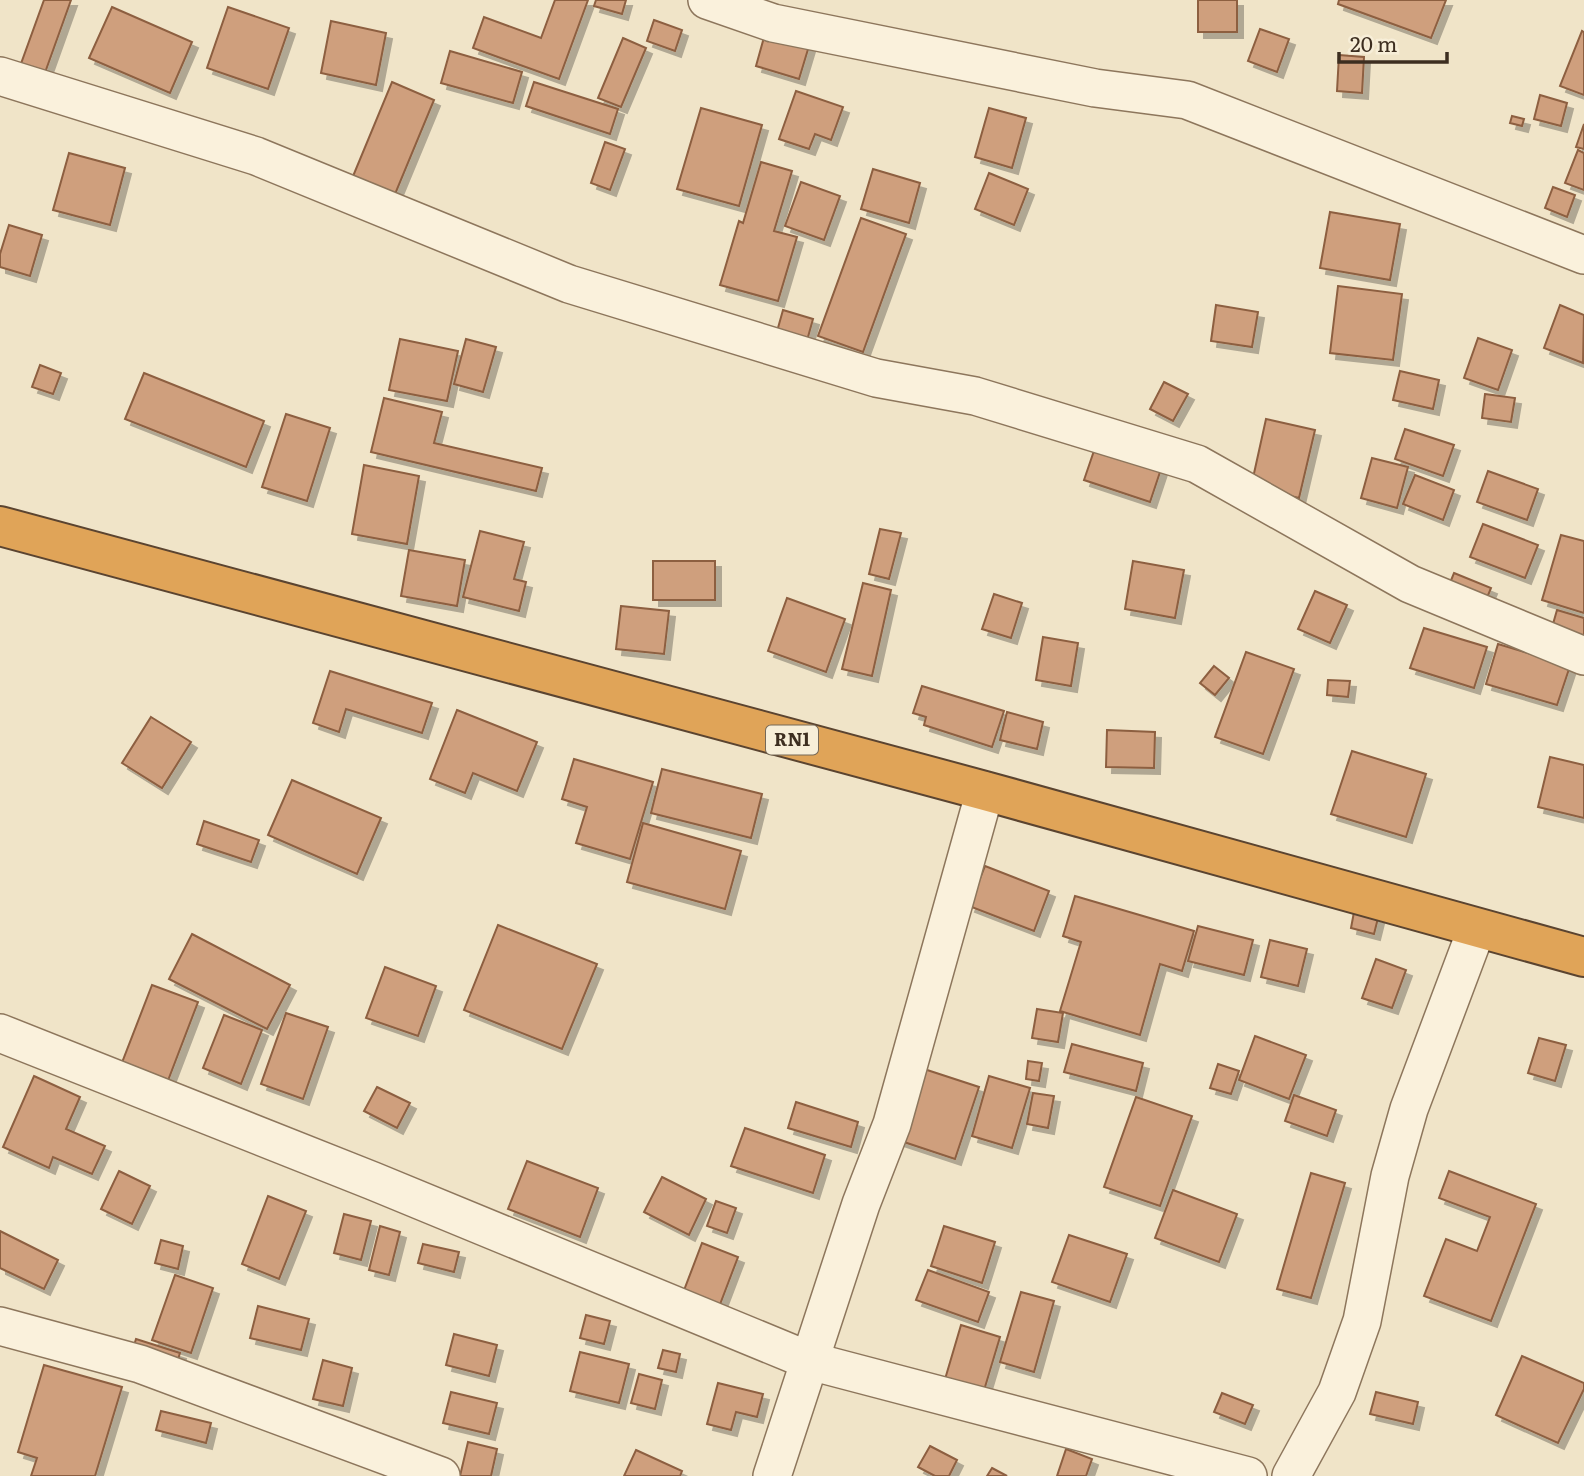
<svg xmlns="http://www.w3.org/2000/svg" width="1584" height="1476" font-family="Literata,serif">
	<defs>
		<filter id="shadow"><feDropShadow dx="6" dy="6" stdDeviation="0" flood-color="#0004"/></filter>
	</defs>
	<rect width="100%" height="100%" fill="#f0e4c8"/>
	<!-- building -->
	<g fill="#cf9f7d" stroke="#8d5f41" stroke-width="2" filter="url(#shadow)">
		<path d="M44,0H71L42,81L18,72Z"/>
		<path d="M555,0H588L559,79L473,48L484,17L541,38Z"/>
		<path d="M596,0H626L622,14L594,6Z"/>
		<rect x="1198" y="0" width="39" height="32"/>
		<path d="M1339,0H1446L1431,38L1338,4Z"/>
		<path d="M112,7L192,42L170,93L89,58Z"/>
		<path d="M228,7L289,28L268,89L207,68Z"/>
		<path d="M654,20L682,30L675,51L647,41Z"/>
		<path d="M331,21L386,33L376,85L321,73Z"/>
		<path d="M768,23L812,36L799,79L756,66Z"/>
		<path d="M1260,29L1289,39L1277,72L1248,61Z"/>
		<path d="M1582,31L1584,32V95L1560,86Z"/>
		<path d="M623,38L646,48L621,107L598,98Z"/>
		<path d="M450,51L522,72L513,103L441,83Z"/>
		<path d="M1339,55L1364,57L1362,93L1337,91Z"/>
		<path d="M392,82L434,100L393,199L351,181Z"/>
		<path d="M534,82L618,109L610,134L526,106Z"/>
		<path d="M796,91L843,107L831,140L815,134L809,149L779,139Z"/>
		<path d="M1540,95L1567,103L1561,126L1534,119Z"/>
		<path d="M701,108L762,125L739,206L677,189Z"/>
		<path d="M989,108L1026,118L1012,168L975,157Z"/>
		<path d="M1512,116L1524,119L1522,126L1510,123Z"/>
		<path d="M1584,124V149L1576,147Z"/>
		<path d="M605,142L625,149L610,190L591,183Z"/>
		<path d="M1578,150L1584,153V190L1565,183Z"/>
		<path d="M69,153L125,168L110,225L53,210Z"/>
		<path d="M761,162L792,171L774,231L797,237L778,301L720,285L739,221L743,223Z"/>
		<path d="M873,169L920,183L909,223L861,209Z"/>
		<path d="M989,173L1028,189L1014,225L975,209Z"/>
		<path d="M801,182L840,196L824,240L785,226Z"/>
		<path d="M1553,187L1575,195L1567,217L1545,208Z"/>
		<path d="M1330,212L1400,224L1390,280L1320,268Z"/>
		<path d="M861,218L906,234L863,352L818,336Z"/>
		<path d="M9,225L42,235L30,276L0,267V254Z"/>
		<path d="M1338,286L1402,294L1393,360L1330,353Z"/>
		<path d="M1216,305L1258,312L1252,347L1211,341Z"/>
		<path d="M1560,305L1584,315L1583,363L1544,348Z"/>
		<path d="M783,310L813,319L806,344L776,335Z"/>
		<path d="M1478,338L1512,350L1498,390L1464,378Z"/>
		<path d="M400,339L458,351L447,401L389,390Z"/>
		<path d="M466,339L496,347L483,392L454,384Z"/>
		<path d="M40,365L61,373L53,394L32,387Z"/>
		<path d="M1400,371L1439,380L1433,409L1393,400Z"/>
		<path d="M144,373L264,421L246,467L125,419Z"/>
		<path d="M1164,382L1188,394L1173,421L1150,409Z"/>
		<path d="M1485,394L1515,398L1511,422L1482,418Z"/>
		<path d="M384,398L442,412L434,443L542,468L536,491L371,452Z"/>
		<path d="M286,414L330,428L307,501L262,487Z"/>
		<path d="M1266,419L1315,430L1299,498L1251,487Z"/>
		<path d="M1405,429L1454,445L1443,476L1395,459Z"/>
		<path d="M1097,442L1163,463L1150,502L1084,480Z"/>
		<path d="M1372,458L1408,467L1397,508L1361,498Z"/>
		<path d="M364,465L419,476L407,544L352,534Z"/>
		<path d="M1488,471L1538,489L1527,520L1477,502Z"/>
		<path d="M1415,475L1454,490L1443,520L1403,504Z"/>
		<path d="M1483,524L1538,545L1525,578L1470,557Z"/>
		<path d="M880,529L901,533L889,579L869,574Z"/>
		<path d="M480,531L524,542L514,579L526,582L519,611L463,597Z"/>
		<path d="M1561,535L1584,541V613L1542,600Z"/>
		<path d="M409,550L465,560L457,606L401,596Z"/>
		<rect x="653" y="561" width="62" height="39"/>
		<path d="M1133,561L1184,570L1175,618L1125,609Z"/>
		<path d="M1454,573L1491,588L1482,610L1445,595Z"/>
		<path d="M863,583L891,590L872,676L842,669Z"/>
		<path d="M1315,591L1347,605L1330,643L1298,629Z"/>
		<path d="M994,594L1022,603L1011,638L982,629Z"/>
		<path d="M787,598L845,619L826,672L768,651Z"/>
		<path d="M621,606L669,611L664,654L616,649Z"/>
		<path d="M1557,610L1584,618V644L1549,638Z"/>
		<path d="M1424,628L1487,647L1474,688L1410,668Z"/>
		<path d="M1043,637L1078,643L1071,686L1036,680Z"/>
		<path d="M1498,644L1570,666L1557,705L1486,684Z"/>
		<path d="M1246,652L1294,669L1263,754L1215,737Z"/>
		<path d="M1214,666L1229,678L1215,695L1200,683Z"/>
		<path d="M330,671L432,703L422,733L346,709L339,732L313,723Z"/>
		<path d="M1328,680L1350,681L1348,697L1327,695Z"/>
		<path d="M922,686L1004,711L992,747L924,725L926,717L913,713Z"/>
		<path d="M457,710L537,742L517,791L473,773L465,793L430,779Z"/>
		<path d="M1007,712L1043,722L1037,749L1000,740Z"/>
		<path d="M151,717L191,742L162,788L122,763Z"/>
		<path d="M1107,730L1155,732L1154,768L1106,767Z"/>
		<path d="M1352,751L1426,774L1406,837L1331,814Z"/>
		<path d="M1550,757L1584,765V818L1538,807Z"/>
		<path d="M574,759L653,782L630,859L576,843L587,807L562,799Z"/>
		<path d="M662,769L762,794L751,838L651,813Z"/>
		<path d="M292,780L381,818L357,874L268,835Z"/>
		<path d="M204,821L259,840L251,862L197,844Z"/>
		<path d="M643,823L741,851L725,909L627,882Z"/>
		<path d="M985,866L1049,891L1034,931L969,906Z"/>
		<path d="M1075,896L1194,931L1182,971L1160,964L1140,1035L1060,1011L1081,942L1063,936Z"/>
		<path d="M1354,912L1378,918L1374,934L1351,928Z"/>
		<path d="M498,925L597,964L562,1049L464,1010Z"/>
		<path d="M1198,926L1253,940L1244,975L1188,961Z"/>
		<path d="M192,934L290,985L267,1029L169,979Z"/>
		<path d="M1270,940L1307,949L1298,986L1261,977Z"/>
		<path d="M1376,959L1406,970L1392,1008L1362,998Z"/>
		<path d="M385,967L436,986L418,1036L366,1018Z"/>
		<path d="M152,985L198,1002L164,1091L118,1073Z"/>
		<path d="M1037,1009L1063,1013L1058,1042L1032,1038Z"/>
		<path d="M286,1013L328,1027L303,1099L261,1084Z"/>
		<path d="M224,1015L262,1030L241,1084L203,1068Z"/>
		<path d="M1255,1036L1306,1055L1289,1099L1239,1080Z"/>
		<path d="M1539,1038L1566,1045L1555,1081L1528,1073Z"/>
		<path d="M1072,1044L1143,1063L1136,1091L1064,1072Z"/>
		<path d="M1028,1061L1042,1063L1039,1081L1026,1079Z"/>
		<path d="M1218,1064L1239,1071L1231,1094L1210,1088Z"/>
		<path d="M921,1068L979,1087L955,1159L898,1140Z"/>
		<path d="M34,1076L80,1097L66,1129L105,1146L92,1174L53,1157L49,1168L3,1147Z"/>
		<path d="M989,1076L1030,1088L1012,1148L972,1136Z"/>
		<path d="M377,1087L410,1103L397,1128L364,1111Z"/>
		<path d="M1033,1093L1054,1096L1048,1128L1027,1124Z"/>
		<path d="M1294,1095L1336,1110L1327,1136L1285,1121Z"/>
		<path d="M1136,1097L1192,1116L1160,1206L1104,1187Z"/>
		<path d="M796,1102L858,1122L851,1147L788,1128Z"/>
		<path d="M745,1128L825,1155L813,1193L731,1166Z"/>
		<path d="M527,1161L598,1188L580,1237L508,1209Z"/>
		<path d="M119,1171L150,1186L132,1224L101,1209Z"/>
		<path d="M1449,1171L1536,1204L1491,1321L1424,1296L1446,1239L1477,1251L1490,1217L1439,1198Z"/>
		<path d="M1311,1173L1345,1183L1311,1298L1277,1289Z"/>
		<path d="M662,1177L706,1199L689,1235L644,1212Z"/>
		<path d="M1173,1190L1237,1214L1219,1262L1155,1238Z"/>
		<path d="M268,1196L306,1211L279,1279L242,1264Z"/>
		<path d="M716,1201L736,1208L727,1233L707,1226Z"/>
		<path d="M344,1214L371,1221L361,1260L334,1253Z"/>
		<path d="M380,1226L400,1232L389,1275L369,1270Z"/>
		<path d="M944,1226L995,1242L982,1283L931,1266Z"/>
		<path d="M0,1231L58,1260L44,1289L0,1268Z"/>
		<path d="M1069,1235L1127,1254L1110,1302L1052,1282Z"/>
		<path d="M161,1240L183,1246L178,1269L155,1263Z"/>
		<path d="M702,1243L738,1257L719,1307L683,1293Z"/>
		<path d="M423,1244L459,1252L454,1272L418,1263Z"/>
		<path d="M928,1270L989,1292L978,1322L916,1300Z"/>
		<path d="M175,1275L213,1288L191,1353L152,1340Z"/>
		<path d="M1021,1292L1054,1301L1034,1372L1000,1362Z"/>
		<path d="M258,1306L309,1319L301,1350L250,1338Z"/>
		<path d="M586,1315L610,1321L604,1344L580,1338Z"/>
		<path d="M961,1325L1000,1337L982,1397L943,1386Z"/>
		<path d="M454,1334L497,1345L489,1376L446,1365Z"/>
		<path d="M136,1339L180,1353L175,1369L131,1355Z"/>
		<path d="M663,1350L680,1354L676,1372L658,1368Z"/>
		<path d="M580,1352L629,1364L619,1403L570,1391Z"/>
		<path d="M1522,1356L1584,1383V1389L1558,1443L1496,1415Z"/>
		<path d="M323,1360L352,1368L343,1406L313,1399Z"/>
		<path d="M44,1365L122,1387L95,1476H31L37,1458L18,1452Z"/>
		<path d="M639,1374L662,1380L655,1409L631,1403Z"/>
		<path d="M718,1383L763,1394L757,1417L736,1412L731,1430L707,1424Z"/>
		<path d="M451,1392L497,1403L489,1434L443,1423Z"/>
		<path d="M1376,1392L1418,1402L1413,1424L1370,1414Z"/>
		<path d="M1222,1393L1253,1405L1245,1424L1214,1412Z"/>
		<path d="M161,1411L211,1423L206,1443L156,1430Z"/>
		<path d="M468,1442L497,1449L491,1476H460Z"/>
		<path d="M930,1446L957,1460L949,1476H935L918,1467Z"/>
		<path d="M1066,1449L1092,1459L1086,1476H1057Z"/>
		<path d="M636,1450L682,1471L680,1476H624Z"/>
		<path d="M992,1468L1007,1476H987Z"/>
	</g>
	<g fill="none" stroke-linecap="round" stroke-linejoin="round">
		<defs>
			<g id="street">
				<path d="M707,0L773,23L1095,88L1187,100L1584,255"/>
				<path d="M0,76L256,156L569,284L876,378L975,396L1197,464L1410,584L1584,656"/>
				<path d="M0,1033L373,1181L810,1361L1248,1476"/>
				<path d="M0,1326L140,1364L441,1476"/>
				<path d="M772,1476L861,1204L892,1124L985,791"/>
				<path d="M1291,1476L1337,1392L1362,1321L1390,1176L1409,1109L1477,928"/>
			</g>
			<path id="highway" d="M0,526L985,791L1584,957"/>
		</defs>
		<!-- street casing -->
		<use href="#street" stroke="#8d765c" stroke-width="40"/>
		<!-- highway casing -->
		<use href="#highway" stroke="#5b4430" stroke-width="42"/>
		<!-- street -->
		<use href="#street" stroke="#faf1dc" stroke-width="37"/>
		<!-- highway -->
		<use href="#highway" stroke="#e0a458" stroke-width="38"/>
	</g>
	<g text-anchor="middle" stroke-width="6" stroke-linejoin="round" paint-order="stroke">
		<!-- shield labels -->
		<rect fill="#f7eed8" stroke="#756857" stroke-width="2" x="766" y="725.5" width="52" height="29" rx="5"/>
		<g font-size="18" font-weight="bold" fill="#3d2e20">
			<text x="792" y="746">RN1</text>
		</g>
	</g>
	<!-- scale -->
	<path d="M1339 52v10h108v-10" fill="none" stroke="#3d2e20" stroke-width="3.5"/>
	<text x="1350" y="52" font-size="21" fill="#3d2e20" stroke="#f7eed8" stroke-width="5" paint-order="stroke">20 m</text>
</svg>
